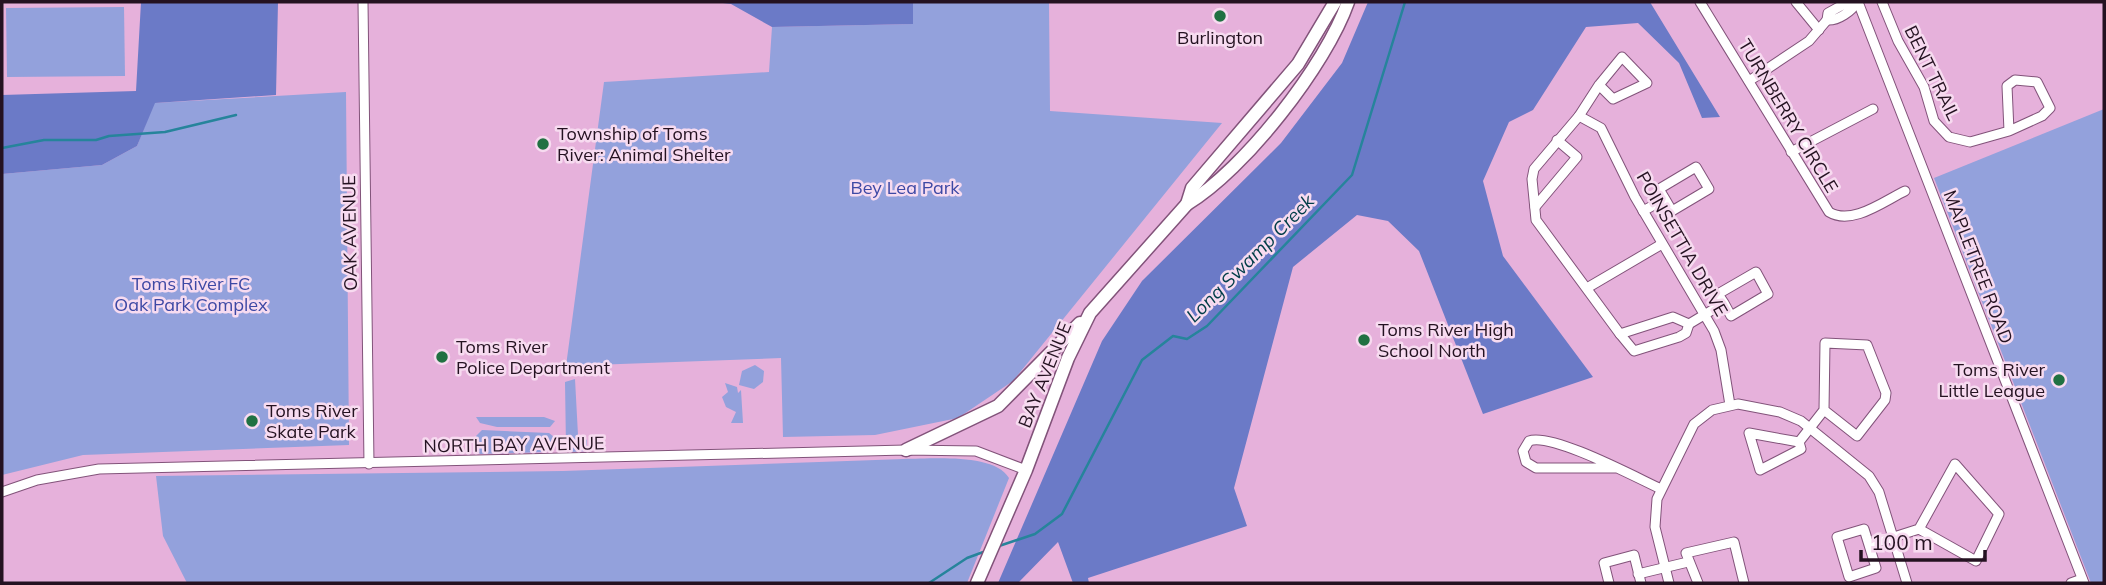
<svg xmlns="http://www.w3.org/2000/svg" width="2106" height="585" font-family="Mulish,sans-serif">
	<rect width="100%" height="100%" fill="#e6b1db"/>
	<!-- green -->
	<g fill="#93a1dc">
		<path d="M913,2H1049L1050,111L1222,123L1013,381L958,418L875,435L783,437L781,358L566,366L604,82L769,72L772,27L913,24Z"/>
		<path d="M124,7L125,76L7,77L6,8Z"/>
		<path d="M346,92L349,445L83,455L2,475V174L102,165L137,146L154,103Z"/>
		<path d="M2104,109V583H2091L1934,178Z"/>
		<path d="M755,365L764,371L763,382L754,389L739,385L742,371Z"/>
		<path d="M575,379L578,435L587,440V451L571,452L566,447L565,382Z"/>
		<path d="M725,383L737,387L738,393L741,390L743,423H731L736,412L726,407L722,397L728,392Z"/>
		<path d="M476,417H544L555,421L550,427H497L480,423Z"/>
		<path d="M482,430L549,433L554,437V447L546,452L480,454L476,449V436Z"/>
		<path d="M904,459C932,459 994,453 1009,478L967,583H187L163,536L156,476L563,471Z"/>
	</g>
	<!-- forest -->
	<g fill="#6b7ac7">
		<path d="M141,2H278L276,95L155,103L137,146L102,165L2,174V95L136,91Z"/>
		<path d="M715,2H913V24L772,27L731,4Z"/>
		<path d="M1368,2H1650L1720,117L1702,118L1679,63L1638,23L1586,27L1533,110L1509,122L1483,181L1503,256L1593,377L1483,414L1419,251L1388,221L1357,215L1293,267L1234,488L1247,526L1088,578L1089,583H1073L1058,542L1018,583H998L1102,341L1142,281L1281,143L1342,63Z"/>
	</g>
	<g fill="none" stroke-linecap="round" stroke-linejoin="round">
		<!-- stream -->
		<g stroke="#26849b" stroke-width="2.5">
			<path d="M2,148L44,140H96L109,136L165,132L236,115"/>
			<path d="M999,546L1035,534L1062,514L1142,360L1173,336L1187,339L1207,326L1352,175L1405,2"/>
			<path d="M929,583L967,558L986,551"/>
		</g>
		<defs>
			<g id="minor">
				<path d="M363,2L369,464"/>
				<path d="M1700,2L1829,212C1852,226 1884,201 1905,191"/>
				<path d="M1796,2L1819,30"/>
				<path d="M1848,2L1828,13L1827,20C1838,21 1852,11 1857,2"/>
				<path d="M1858,2L2084,583"/>
				<path d="M1882,2L1898,41L1924,87L1934,121L1949,137L1970,142L2009,131L2042,116L2050,108L2037,82L2015,80L2007,86L2009,131"/>
				<path d="M1749,81L1809,41L1827,20"/>
				<path d="M1599,85L1622,57L1647,83L1613,99L1599,85L1579,116L1534,169L1532,179L1536,220L1620,334L1673,317L1689,324L1724,303L1718,294L1756,272L1768,294L1731,316L1724,303"/>
				<path d="M1579,116L1601,128L1635,197L1714,331L1721,350L1730,405"/>
				<path d="M1791,152L1873,109"/>
				<path d="M1535,207L1577,157L1557,140"/>
				<path d="M1643,211L1665,199L1659,189L1696,167L1709,189L1672,211L1665,199"/>
				<path d="M1587,288L1662,244"/>
				<path d="M1620,334L1634,351L1679,337L1686,333L1689,324"/>
				<path d="M1799,442L1801,449L1760,470L1749,433L1799,442L1824,410L1825,343L1867,345L1886,393L1885,400L1857,436L1824,410"/>
				<path d="M1616,468H1536L1526,462L1523,451L1529,441C1551,432 1637,478 1661,489"/>
				<path d="M2,492L37,480L99,469L906,450L976,451L1026,470"/>
				<path d="M1869,545L1864,529L1837,537L1849,577L1876,568L1869,545L1919,529L1976,561L1999,514L1955,464L1919,529"/>
				<path d="M1638,574L1688,562"/>
				<path d="M1609,583L1604,563L1634,555L1641,583"/>
				<path d="M1669,583L1655,527L1657,499L1694,424L1712,410L1738,404L1780,412L1801,421L1869,476L1879,492L1907,583"/>
				<path d="M1698,583L1686,553L1734,542L1744,583"/>
				<path d="M2071,583L2082,579"/>
			</g>
			<g id="major">
				<path d="M1187,204L1192,188L1298,64L1335,2"/>
				<path d="M906,450L998,406L1080,323"/>
				<path d="M977,583L1026,470L1068,358L1090,313L1187,204C1244,170 1326,65 1348,2"/>
			</g>
		</defs>
		<!-- minor casing -->
		<use href="#minor" stroke="#82537a" stroke-width="11"/>
		<!-- major casing -->
		<use href="#major" stroke="#82537a" stroke-width="15"/>
		<!-- minor -->
		<use href="#minor" stroke="#fff" stroke-width="9"/>
		<!-- major -->
		<use href="#major" stroke="#fff" stroke-width="12"/>
	</g>
	<!-- markers -->
	<g fill="#207142" stroke="#f7dbf0" stroke-width="2.5">
		<circle cx="1220" cy="16" r="7"/>
		<circle cx="543" cy="144" r="7"/>
		<circle cx="1364" cy="340" r="7"/>
		<circle cx="442" cy="357" r="7"/>
		<circle cx="2059" cy="380" r="7"/>
		<circle cx="252" cy="421" r="7"/>
	</g>
	<g text-anchor="middle" stroke-width="5" stroke-linejoin="round" paint-order="stroke">
		<!-- poi labels -->
		<g font-size="18" fill="#241221" stroke="#f7dbf0" text-anchor="start">
			<text x="1220" y="44" text-anchor="middle">Burlington</text>
			<text x="557" y="140">Township of Toms<tspan x="557" dy="21">River: Animal Shelter</tspan></text>
			<text x="1378" y="336">Toms River High<tspan x="1378" dy="21">School North</tspan></text>
			<text x="456" y="353">Toms River<tspan x="456" dy="21">Police Department</tspan></text>
			<text x="2045" y="376" text-anchor="end">Toms River<tspan x="2045" dy="21">Little League</tspan></text>
			<text x="266" y="417">Toms River<tspan x="266" dy="21">Skate Park</tspan></text>
		</g>
		<!-- street labels -->
		<g font-size="18" fill="#241221" stroke="#f7dbf0">
			<text transform="translate(1932 73) rotate(64)" y="6">BENT TRAIL</text>
			<text transform="translate(1788 116) rotate(59)" y="6">TURNBERRY CIRCLE</text>
			<text transform="translate(350 233) rotate(-91)" y="6">OAK AVENUE</text>
			<text transform="translate(1682 244) rotate(60)" y="6">POINSETTIA DRIVE</text>
			<text transform="translate(1978 267) rotate(69)" y="6">MAPLETREE ROAD</text>
			<text transform="translate(1045 375) rotate(-68)" y="6">BAY AVENUE</text>
			<text transform="translate(514 445) rotate(-1)" y="6">NORTH BAY AVENUE</text>
		</g>
		<!-- park labels -->
		<g font-size="18" fill="#3d48a4" stroke="#f7dbf0">
			<text x="905" y="194">Bey Lea Park</text>
			<text x="191" y="290">Toms River FC<tspan x="191" dy="21">Oak Park Complex</tspan></text>
		</g>
		<!-- water labels -->
		<g font-size="19" font-style="italic" fill="#003d48" stroke="#f7dbf0">
			<text transform="translate(1250 258) rotate(-45)" y="7">Long Swamp Creek</text>
		</g>
	</g>
	<!-- border -->
	<rect width="2106" height="585" fill="none" stroke="#241221" stroke-width="7"/>
	<!-- scale -->
	<path d="M1861 550v10h124v-10" fill="none" stroke="#241221" stroke-width="3.5"/>
	<text x="1871" y="550" font-size="21" fill="#241221" stroke="#f7dbf0" stroke-width="5" paint-order="stroke">100 m</text>
</svg>
